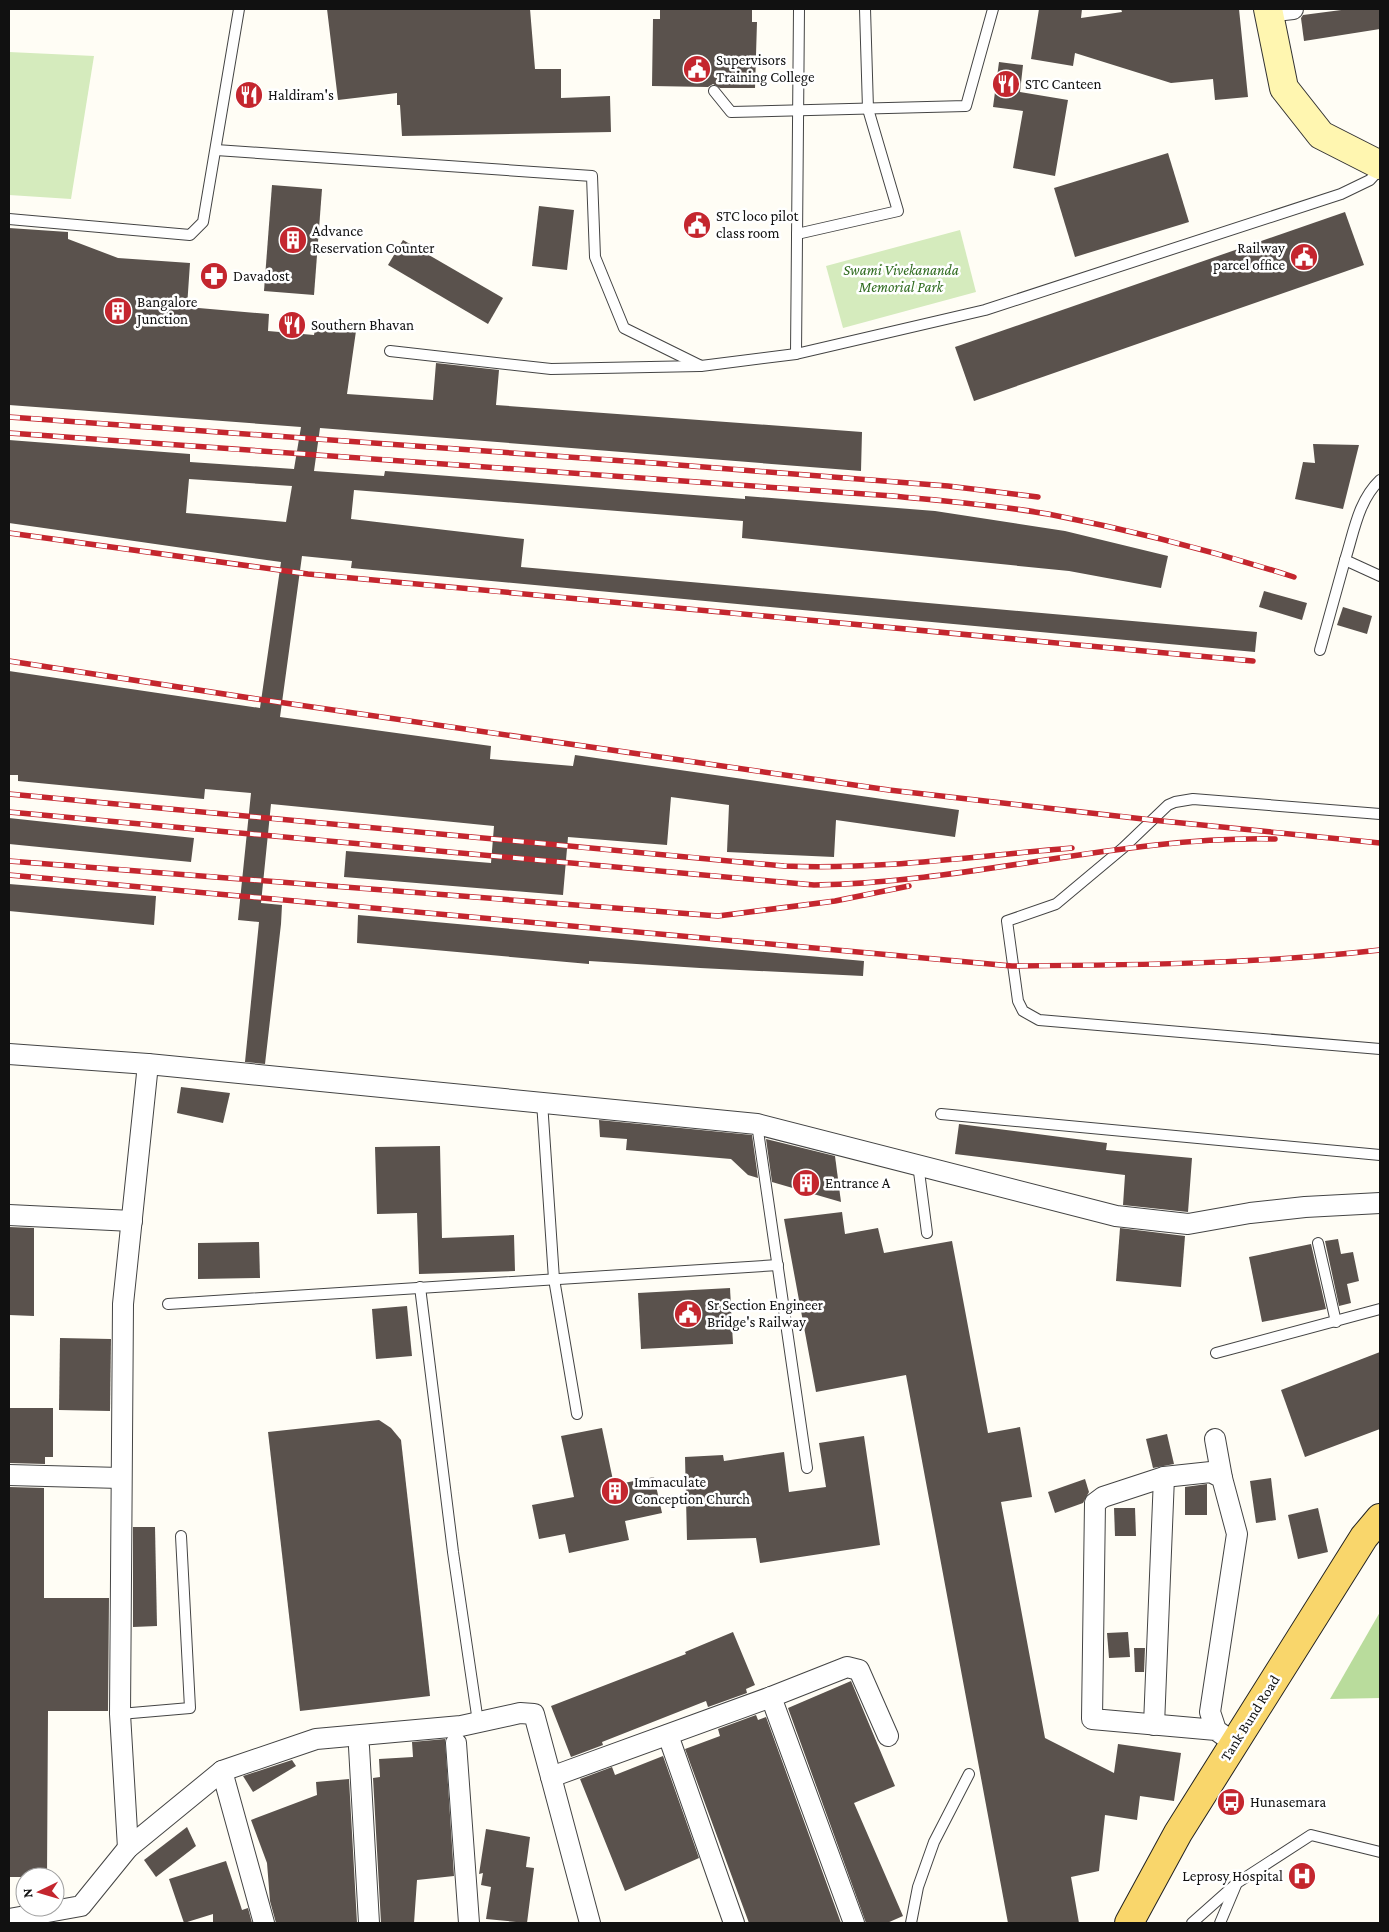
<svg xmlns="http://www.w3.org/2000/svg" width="1389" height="1932" font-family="'Crimson Pro',serif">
	<rect width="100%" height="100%" fill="#fffdf5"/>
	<!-- green -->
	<g fill="#d5ebbd">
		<path d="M9,52L94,56L71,199L9,195Z"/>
		<path d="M960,230L976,292L843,328L826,266Z"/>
	</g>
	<!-- forest -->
	<path fill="#b9dc9c" d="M1380,1612V1698L1330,1699Z"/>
	<!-- building -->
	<g fill="#5a524d" fill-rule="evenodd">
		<path d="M327,9H530L535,69H561V98L610,96L611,132L402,136L400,105H397V93L338,100Z"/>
		<path d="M660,9H752V22H757L755,88H720L713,84L708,87L652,86L653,19H660Z"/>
		<path d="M1039,9H1082L1081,18L1122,12L1121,9H1239L1248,97L1215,100L1213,79L1171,83L1075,53L1073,66L1031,59Z"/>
		<path d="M1349,9H1380V29L1304,41L1301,18L1303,15Z"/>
		<path d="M999,62L1023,65L1020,92L1068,100L1055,176L1013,168L1023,111L993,107Z"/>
		<path d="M1168,153L1189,222L1075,257L1054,188Z"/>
		<path d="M272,185L322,189L314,295L264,291Z"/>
		<path d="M539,206L574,210L567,270L532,266Z"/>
		<path d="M1345,212L1364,265L974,401L955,347Z"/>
		<path d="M9,228L68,232V239L118,258L190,263L187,307L269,314L268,331L314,335L316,325L356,331L347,394L433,400L436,363L499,370L496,405L862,432L861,471L320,428L314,471L384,476L385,471L745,499V496L935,511L1065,531L1168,556L1161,588L1069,571L742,538L743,521L354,490L351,519L524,539L521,567L1257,632L1255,652L351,568L352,561L302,556L280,717L491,746L490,759L573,766L575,755L959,810L955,837L836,820L834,857L727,852L729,805L671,797L667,845L568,837L563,895L344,877L346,851L491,863L494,826L271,804L261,903L282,905L281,924L265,1064L245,1062L259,922L238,920L251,793L205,789L204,799L18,781V775H9V671L260,708L281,562L9,523V440L190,454V462L294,469L301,427L9,405ZM189,479L292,486L286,522L186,513Z"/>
		<path d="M403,240L503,298L488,324L388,265Z"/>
		<path d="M1313,444L1359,445L1343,509L1295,499L1303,462L1315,463Z"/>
		<path d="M1264,591L1307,603L1302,620L1259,607Z"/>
		<path d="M1343,607L1372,616L1367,634L1337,625Z"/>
		<path d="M9,818L194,838L191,862L9,844Z"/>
		<path d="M9,884L156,896L154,925L9,911Z"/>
		<path d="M358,915L864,961L863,976L700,968L589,961V964L357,943Z"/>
		<path d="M181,1087L230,1093L223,1123L177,1113Z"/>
		<path d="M599,1120L752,1135L758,1178L748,1175L731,1159L626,1150L627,1139L600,1137Z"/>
		<path d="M959,1124L1107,1143L1106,1150L1192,1158L1188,1212L1123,1205L1125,1175L955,1154Z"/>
		<path d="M766,1139L835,1156L841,1202L772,1182Z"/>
		<path d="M440,1146L442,1238L514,1235L515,1271L419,1274L417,1213L377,1214L375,1147Z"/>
		<path d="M842,1212L845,1234L878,1228L884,1253L952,1241L988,1433L1020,1427L1032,1497L1001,1502L1045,1738L1114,1773L1118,1744L1181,1753L1174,1801L1140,1796L1137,1820L1105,1815L1099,1871L1071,1877L1079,1923H1008L906,1375L816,1392L784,1219Z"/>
		<path d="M9,1227L34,1228V1316L9,1315Z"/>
		<path d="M1120,1228L1185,1236L1181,1287L1116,1281Z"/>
		<path d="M1338,1239L1341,1254L1353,1252L1359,1281L1347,1284L1351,1303L1339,1306L1325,1241Z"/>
		<path d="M259,1242L260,1278L198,1279V1243Z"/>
		<path d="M1311,1244L1326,1309L1262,1322L1249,1257Z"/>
		<path d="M730,1288L733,1344L641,1349L638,1293Z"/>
		<path d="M407,1306L412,1356L376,1359L372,1309Z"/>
		<path d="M60,1338L111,1339L110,1411L59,1410Z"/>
		<path d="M1380,1352V1429L1305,1457L1281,1390Z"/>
		<path d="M9,1408H53V1457H45V1464L9,1463Z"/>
		<path d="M379,1420L391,1428L401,1440L430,1696L300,1711L268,1432Z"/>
		<path d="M602,1428L614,1485L654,1477L662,1513L625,1521L629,1540L569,1553L565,1534L539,1539L532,1505L574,1497L561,1436Z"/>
		<path d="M1167,1434L1174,1464L1153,1468L1146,1439Z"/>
		<path d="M864,1436L880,1545L760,1563L756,1538L687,1540L685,1457L723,1455L724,1461L784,1452L789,1492L826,1487L819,1443Z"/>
		<path d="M1271,1478L1276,1520L1256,1523L1250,1481Z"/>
		<path d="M1085,1479L1089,1492L1083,1503L1055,1513L1048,1492Z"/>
		<path d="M1207,1484V1515H1185V1487Z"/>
		<path d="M9,1487L44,1488V1598H109L108,1711H48L47,1877H9Z"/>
		<path d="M1114,1508H1135L1136,1536H1115Z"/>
		<path d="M1318,1508L1328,1552L1298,1559L1288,1515Z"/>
		<path d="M133,1527H155L157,1626L133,1627Z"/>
		<path d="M733,1632L755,1685L746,1689L747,1693L708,1707L706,1701L602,1742L603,1745L571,1757L551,1706L686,1654L685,1652Z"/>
		<path d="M1128,1632L1130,1657L1109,1658L1107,1633Z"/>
		<path d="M1134,1648H1145L1144,1672H1135Z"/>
		<path d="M851,1681L895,1786L854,1803L903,1916L887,1923H866L788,1708Z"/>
		<path d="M756,1715L758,1720L766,1717L841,1923H749L685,1749L720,1736L718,1729Z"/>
		<path d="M445,1739L454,1876L417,1880L414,1923H381L373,1778L380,1777L379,1759L413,1757L412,1742Z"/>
		<path d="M663,1756L699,1858L625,1891L580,1779L612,1767L615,1775Z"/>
		<path d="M292,1760L296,1766L253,1792L243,1776Z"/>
		<path d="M349,1779L357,1923H276L270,1901L267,1863L251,1820L317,1795L316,1782Z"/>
		<path d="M187,1827L196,1846L156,1877L144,1860Z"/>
		<path d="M486,1829L530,1837L526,1867L534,1868L527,1923L486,1919L491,1887L481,1885L483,1873L479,1874Z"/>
		<path d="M226,1861L242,1910L248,1908L252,1923H213V1914L184,1923L169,1879Z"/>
	</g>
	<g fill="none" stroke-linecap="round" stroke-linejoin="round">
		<defs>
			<g id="service">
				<path d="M714,91L731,112L966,106L993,9"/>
				<path d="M216,150L592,176L595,257L624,328L701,366L796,354L985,310L1341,194L1370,180L1380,169"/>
				<path d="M9,219L190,235L203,222L239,9"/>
				<path d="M797,234L898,211L868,109L865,9"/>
				<path d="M390,351L551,369L700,366"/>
				<path d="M796,354L799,9"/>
				<path d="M1380,480C1358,501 1354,532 1345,560L1380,576"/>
				<path d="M1320,650L1345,560"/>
				<path d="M1380,814L1193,799L1175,802L1168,805L1123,848L1056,904L1007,921L1018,1001L1023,1011L1039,1020L1380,1049"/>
				<path d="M542,1102L554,1279L577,1414"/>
				<path d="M941,1114L1380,1155"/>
				<path d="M757,1124L807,1468"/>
				<path d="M918,1164L927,1233"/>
				<path d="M1318,1243L1336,1322"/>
				<path d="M420,1287L453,1552L478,1722"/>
				<path d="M168,1304L778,1265"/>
				<path d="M1216,1353L1380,1309"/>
				<path d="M120,1714L190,1708L181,1536"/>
				<path d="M911,1923L918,1887L934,1842L969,1774"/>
				<path d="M1192,1923L1237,1883L1311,1835L1380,1852"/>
				<path d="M1220,1923L1236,1885"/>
			</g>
			<g id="minor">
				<path d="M1268,12L1293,9"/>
				<path d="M9,1054L148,1064L757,1124L1116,1216L1188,1224L1250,1213L1305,1207L1380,1203"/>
				<path d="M9,1215L132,1221"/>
				<path d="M1215,1439L1222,1478"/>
				<path d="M9,1475L120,1478"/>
				<path d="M771,1697L854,1923"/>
				<path d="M1154,1725L1164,1477"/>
				<path d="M1216,1730L1210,1712L1237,1534L1222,1478L1211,1472L1164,1477L1103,1497L1095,1503L1092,1719L1216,1730L1234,1743"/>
				<path d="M668,1735L734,1923"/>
				<path d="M456,1743L469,1923"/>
				<path d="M359,1747L369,1923"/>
				<path d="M222,1771L264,1923"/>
				<path d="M128,1848L120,1714L123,1304L148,1064"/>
				<path d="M9,1919L81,1906L128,1848L222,1771L316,1739L461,1726L520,1713L534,1714L551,1777"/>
				<path d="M590,1923L551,1777L771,1697L847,1667L859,1670L888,1736"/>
			</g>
			<path id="secondary" d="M1268,9L1284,88L1321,135L1380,165"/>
			<path id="primary" d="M1129,1923L1178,1833L1364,1537L1380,1518"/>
		</defs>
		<!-- service casing -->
		<use href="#service" stroke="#444" stroke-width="12"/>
		<!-- minor casing -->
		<use href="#minor" stroke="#444" stroke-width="22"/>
		<!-- secondary casing -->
		<use href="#secondary" stroke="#333" stroke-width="30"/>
		<!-- primary casing -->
		<use href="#primary" stroke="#222" stroke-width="30"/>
		<!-- service -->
		<use href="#service" stroke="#fff" stroke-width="10"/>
		<!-- minor -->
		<use href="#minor" stroke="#fff" stroke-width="20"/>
		<!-- secondary -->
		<use href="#secondary" stroke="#fff6b0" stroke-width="28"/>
		<!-- primary -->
		<use href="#primary" stroke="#f9d66b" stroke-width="28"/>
		<defs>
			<g id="rail">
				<path d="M9,417L653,463L948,486L1038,497"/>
				<path d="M9,433L893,496C944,501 997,505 1048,514C1131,530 1213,551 1294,577"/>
				<path d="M9,533L308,574L1253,661"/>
				<path d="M9,661L257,699L889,790L1152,820L1380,843"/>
				<path d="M9,794L784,866C882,870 975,856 1072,848"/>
				<path d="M9,812L814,885C969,883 1120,836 1275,839"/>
				<path d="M9,861L718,916L835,901L909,886"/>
				<path d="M9,875L1012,966C1136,965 1258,964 1380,950"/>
			</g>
		</defs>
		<!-- rail casing -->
		<use href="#rail" stroke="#c4262e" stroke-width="5.5"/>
		<!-- rail -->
		<use href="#rail" stroke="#fff" stroke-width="4" stroke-dasharray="11" stroke-linecap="butt"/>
	</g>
	<!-- icons -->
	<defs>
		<symbol id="civic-disc" viewBox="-11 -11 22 22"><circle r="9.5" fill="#c4262e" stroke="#fff"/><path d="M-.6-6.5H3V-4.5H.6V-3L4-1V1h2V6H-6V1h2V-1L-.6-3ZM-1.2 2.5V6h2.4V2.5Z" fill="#fff"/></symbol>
		<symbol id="restaurant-disc" viewBox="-11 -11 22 22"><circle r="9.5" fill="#c4262e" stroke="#fff"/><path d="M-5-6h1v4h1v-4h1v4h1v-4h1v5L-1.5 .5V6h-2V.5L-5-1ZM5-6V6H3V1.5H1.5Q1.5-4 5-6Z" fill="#fff"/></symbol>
		<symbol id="building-disc" viewBox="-11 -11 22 22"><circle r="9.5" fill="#c4262e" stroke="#fff"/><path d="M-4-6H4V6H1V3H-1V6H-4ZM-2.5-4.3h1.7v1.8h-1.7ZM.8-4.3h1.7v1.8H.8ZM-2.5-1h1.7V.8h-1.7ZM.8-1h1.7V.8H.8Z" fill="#fff"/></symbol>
		<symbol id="pharmacy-disc" viewBox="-11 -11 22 22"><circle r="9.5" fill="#c4262e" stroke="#fff"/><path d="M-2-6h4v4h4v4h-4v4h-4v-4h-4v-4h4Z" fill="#fff"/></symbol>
		<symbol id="bus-disc" viewBox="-11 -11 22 22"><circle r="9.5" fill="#c4262e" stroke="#fff"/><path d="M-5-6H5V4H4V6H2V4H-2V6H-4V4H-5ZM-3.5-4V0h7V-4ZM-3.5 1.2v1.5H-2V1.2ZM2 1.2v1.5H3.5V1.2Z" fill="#fff"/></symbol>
		<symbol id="hospital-disc" viewBox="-11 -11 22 22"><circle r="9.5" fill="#c4262e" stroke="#fff"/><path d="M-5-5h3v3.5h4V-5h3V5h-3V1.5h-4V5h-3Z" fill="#fff"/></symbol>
	</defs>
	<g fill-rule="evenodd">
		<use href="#civic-disc" x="681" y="53" width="32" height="32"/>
		<use href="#restaurant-disc" x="990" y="68" width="32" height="32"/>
		<use href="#restaurant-disc" x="233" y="79" width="32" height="32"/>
		<use href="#civic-disc" x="681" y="209" width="32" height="32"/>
		<use href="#building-disc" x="277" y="224" width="32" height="32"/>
		<use href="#civic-disc" x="1288" y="241" width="32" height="32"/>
		<use href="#pharmacy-disc" x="198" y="260" width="32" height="32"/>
		<use href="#building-disc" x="102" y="295" width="32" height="32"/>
		<use href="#restaurant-disc" x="276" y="309" width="32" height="32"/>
		<use href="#building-disc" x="790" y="1167" width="32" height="32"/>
		<use href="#civic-disc" x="672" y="1298" width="32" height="32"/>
		<use href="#building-disc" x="599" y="1475" width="32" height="32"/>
		<use href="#bus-disc" x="1215" y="1786" width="32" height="32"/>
		<use href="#hospital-disc" x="1286" y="1860" width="32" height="32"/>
	</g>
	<g text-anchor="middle" stroke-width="5" stroke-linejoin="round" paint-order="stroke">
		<!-- poi labels -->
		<g font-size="15" fill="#111" stroke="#fff" text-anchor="start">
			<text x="716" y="65">Supervisors<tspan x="716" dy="17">Training College</tspan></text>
			<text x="1025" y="89">STC Canteen</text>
			<text x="268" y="100">Haldiram's</text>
			<text x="716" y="221">STC loco pilot<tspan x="716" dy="17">class room</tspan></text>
			<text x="312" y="236">Advance<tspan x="312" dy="17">Reservation Counter</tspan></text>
			<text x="1285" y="253" text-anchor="end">Railway<tspan x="1285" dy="17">parcel office</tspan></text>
			<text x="233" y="281">Davadost</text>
			<text x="137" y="307">Bangalore<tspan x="137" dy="17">Junction</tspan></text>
			<text x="311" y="330">Southern Bhavan</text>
			<text x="825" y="1188">Entrance A</text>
			<text x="707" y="1310">Sr Section Engineer<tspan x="707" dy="17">Bridge's Railway</tspan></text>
			<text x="634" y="1487">Immaculate<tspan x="634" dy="17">Conception Church</tspan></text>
			<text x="1250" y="1807">Hunasemara</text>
			<text x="1283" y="1881" text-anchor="end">Leprosy Hospital</text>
		</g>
		<!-- park labels -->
		<g font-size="15" font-style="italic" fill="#2f6b1f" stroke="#fff">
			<text x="901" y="275">Swami Vivekananda<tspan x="901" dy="17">Memorial Park</tspan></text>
		</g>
		<!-- street labels -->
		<g font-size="15" fill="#111" stroke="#fff">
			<text transform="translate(1250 1718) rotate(-58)" y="5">Tank Bund Road</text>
		</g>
	</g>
	<!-- border -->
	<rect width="1389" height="1932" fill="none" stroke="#111111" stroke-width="20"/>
	<!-- north arrow -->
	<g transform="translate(40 1892) rotate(265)"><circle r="24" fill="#ffffff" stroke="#a0a0a0"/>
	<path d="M0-4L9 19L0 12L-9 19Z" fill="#c4262e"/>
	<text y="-8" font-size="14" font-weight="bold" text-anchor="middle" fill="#111111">N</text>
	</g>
</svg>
